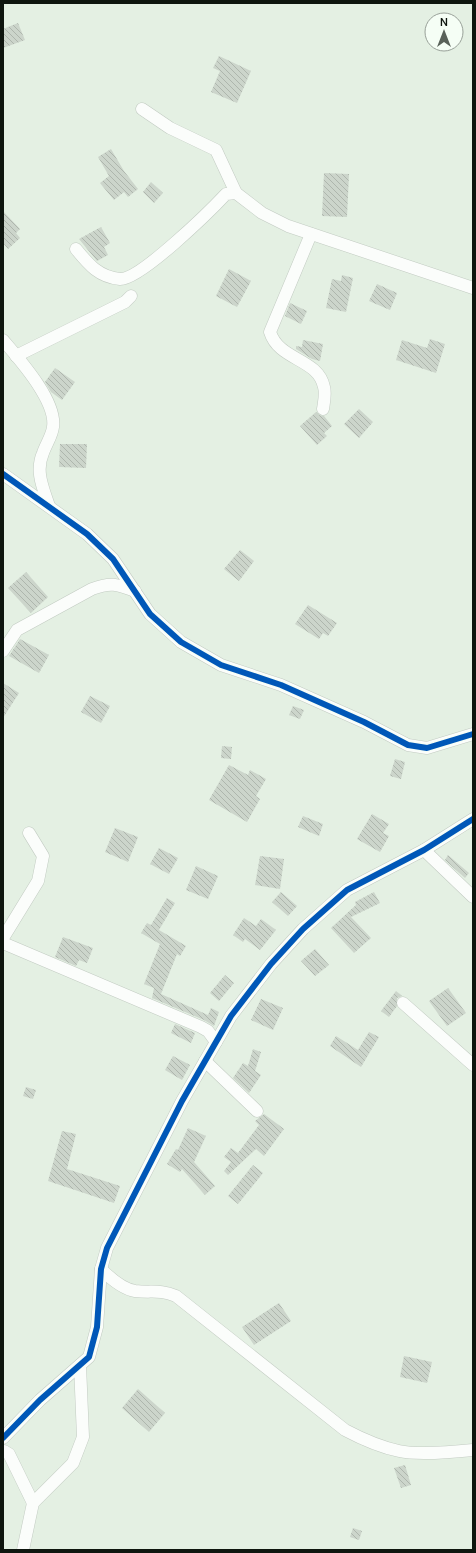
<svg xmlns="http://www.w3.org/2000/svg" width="476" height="1553" font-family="Manrope,sans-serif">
	<defs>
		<pattern id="building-back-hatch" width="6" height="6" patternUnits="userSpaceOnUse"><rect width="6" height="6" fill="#ccd5cb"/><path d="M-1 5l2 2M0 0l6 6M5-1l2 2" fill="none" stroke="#aeb6ad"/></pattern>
	</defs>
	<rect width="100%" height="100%" fill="#e4f0e3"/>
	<!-- building -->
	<g fill="url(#building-back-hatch)">
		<path d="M18,23L25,40L3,48V29Z"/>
		<path d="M219,56L251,71L237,103L211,92L220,71L213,68Z"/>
		<path d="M111,149L124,171L138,189L128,197L124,192L114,200L100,183L109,176L98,157Z"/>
		<path d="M324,173L349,174L347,217L322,216Z"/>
		<path d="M151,182L163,193L154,203L143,192Z"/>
		<path d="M3,211L20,229L16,233L20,238L8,249L3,243Z"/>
		<path d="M101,227L110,243L104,247L108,255L97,261L79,239Z"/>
		<path d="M229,269L251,281L237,307L216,296Z"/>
		<path d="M342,275L353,278L346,312L326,308L332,279L341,281Z"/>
		<path d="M377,284L397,293L390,310L369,301Z"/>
		<path d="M290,303L307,311L301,324L285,316Z"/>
		<path d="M430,339L445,344L436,373L396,360L402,340L427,348Z"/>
		<path d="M303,340L323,344L320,361L312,359L296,349V346L302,347Z"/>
		<path d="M55,368L75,382L62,400L51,392L45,382Z"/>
		<path d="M359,409L373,422L359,438L344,424Z"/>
		<path d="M316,412L319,415L324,416L332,426L324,433L327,436L317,445L300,426Z"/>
		<path d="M60,444H87L86,468L59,467Z"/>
		<path d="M240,550L254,561L239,581L224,569Z"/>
		<path d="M26,572L48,597L31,613L8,588Z"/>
		<path d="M308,605L337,623L328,636L323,633L319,639L295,624Z"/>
		<path d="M20,639L49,655L39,673L9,656Z"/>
		<path d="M3,683L19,693L3,718Z"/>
		<path d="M90,696L110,706L101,723L81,712Z"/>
		<path d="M293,706L304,710L300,719L289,715Z"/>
		<path d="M222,746L232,747L231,759L221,758Z"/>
		<path d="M395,759L405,762L401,779L390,776Z"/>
		<path d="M229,765L248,775L250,770L266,779L256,796L260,799L247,822L209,800Z"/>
		<path d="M372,814L389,824L383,833L389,836L380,852L357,839Z"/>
		<path d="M303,816L323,824L319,836L298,827Z"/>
		<path d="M115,828L138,837L128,862L105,852Z"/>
		<path d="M159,848L178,858L169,874L150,864Z"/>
		<path d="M448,855L469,873L465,878L445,860Z"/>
		<path d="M260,856L284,859L280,889L255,885Z"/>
		<path d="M196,866L218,876L208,899L186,890Z"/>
		<path d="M281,892L297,906L288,916L272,902Z"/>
		<path d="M374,892L380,903L351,917L371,938L354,953L331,928L356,905L355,902Z"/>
		<path d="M167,898L175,903L159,930L186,946L180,956L177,954L161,994L208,1015L211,1008L219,1012L214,1026L204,1020L152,998L154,988L144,984L160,944L141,933L147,923L151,925Z"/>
		<path d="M244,918L256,926L261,919L276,930L260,950L245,939L243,942L233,935Z"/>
		<path d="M63,937L93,948L87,963L79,960L76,966L55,957Z"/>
		<path d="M315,949L329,965L315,976L301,961Z"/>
		<path d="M225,975L234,983L219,1001L210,993Z"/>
		<path d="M448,988L466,1013L447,1026L429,1001Z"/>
		<path d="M396,991L402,996L397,998V1006L389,1017L381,1011Z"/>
		<path d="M261,999L283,1008L273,1030L251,1020Z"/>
		<path d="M175,1024L195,1033L191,1043L171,1033Z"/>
		<path d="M369,1032L379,1037L361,1067L330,1046L336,1036L358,1050Z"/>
		<path d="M253,1049L261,1052L255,1071L261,1075L249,1093L233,1078L243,1063L248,1066Z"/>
		<path d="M173,1056L190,1065L182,1080L165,1070Z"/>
		<path d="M26,1087L36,1090L33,1099L23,1096Z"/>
		<path d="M264,1114L284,1129L264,1156L256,1149L228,1175L224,1171L231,1162L224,1157L231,1148L238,1153L259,1125L255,1121Z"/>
		<path d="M188,1128L206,1136L194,1162L215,1186L205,1195L182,1169L180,1172L167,1164L176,1149L178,1150Z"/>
		<path d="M62,1131L76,1134L67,1169L120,1186L114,1203L48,1181Z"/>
		<path d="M253,1165L263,1173L238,1204L228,1196Z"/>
		<path d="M279,1303L291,1321L254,1345L242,1327Z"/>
		<path d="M404,1356L432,1362L427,1383L400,1377Z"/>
		<path d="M138,1389L165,1413L149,1432L122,1408Z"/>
		<path d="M405,1465L411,1485L401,1488L394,1468Z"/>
		<path d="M353,1528L362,1531L359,1540L350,1537Z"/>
	</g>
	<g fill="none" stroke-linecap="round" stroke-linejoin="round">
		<defs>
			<g id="minor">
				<path d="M142,109L170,128L216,150L236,193"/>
				<path d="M311,234L270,332C279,361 318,358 324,387C326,394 324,402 323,409"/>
				<path d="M76,249C89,265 99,277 120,279C140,280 211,210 226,194L236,193L262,213L288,226L473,288"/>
				<path d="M3,340C19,359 57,401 53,427C52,436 46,444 43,453C35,471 43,488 49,506"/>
				<path d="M16,356L125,302L131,296"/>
				<path d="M3,474L87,534L113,559L150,614L181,642L221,665L281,685L364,722L408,745L427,748L473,734"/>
				<path d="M3,651L17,630L92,589C110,582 117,584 135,591"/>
				<path d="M424,850L473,897"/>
				<path d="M3,938L38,881L43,856L29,833"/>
				<path d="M3,943L201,1027L208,1031L216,1042"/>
				<path d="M403,1003L473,1065"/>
				<path d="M205,1061L257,1111"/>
				<path d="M101,1269C110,1278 122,1289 135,1291C152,1293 159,1289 176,1296L345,1430C362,1439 380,1447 399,1451C417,1455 454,1452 473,1450"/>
				<path d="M3,1438L40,1400L89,1357L97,1327L101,1269L107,1248L182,1101L231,1016L271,964L303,929L347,890L424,850L473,819"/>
				<path d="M4,1451L9,1454L33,1503"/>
				<path d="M23,1550L33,1503L73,1463L83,1437L80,1365"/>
			</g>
		</defs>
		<!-- minor casing -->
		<use href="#minor" stroke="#c2cbc2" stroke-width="13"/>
		<!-- minor -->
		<use href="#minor" stroke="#fbfdfb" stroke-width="12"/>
		<defs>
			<g id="cycleway">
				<path d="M3,474L87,534L113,559L150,614L181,642L221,665L281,685L364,722L408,745L427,748L473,734"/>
				<path d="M3,1438L40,1400L89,1357L97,1327L101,1269L107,1248L182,1101L231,1016L271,964L303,929L347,890L424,850L473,819"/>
			</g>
		</defs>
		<!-- cycleway casing -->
		<use href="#cycleway" stroke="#f5fef5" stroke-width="8"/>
		<!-- cycleway -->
		<use href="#cycleway" stroke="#0057b8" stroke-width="6"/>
	</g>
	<!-- border -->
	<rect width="476" height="1553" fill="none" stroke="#0e150e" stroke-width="8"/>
	<!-- north arrow -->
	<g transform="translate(444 32)"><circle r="19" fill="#f5fef5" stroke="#99a199"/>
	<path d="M0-3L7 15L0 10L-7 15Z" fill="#596259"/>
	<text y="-6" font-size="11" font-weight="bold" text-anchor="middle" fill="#0e150e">N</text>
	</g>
</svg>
